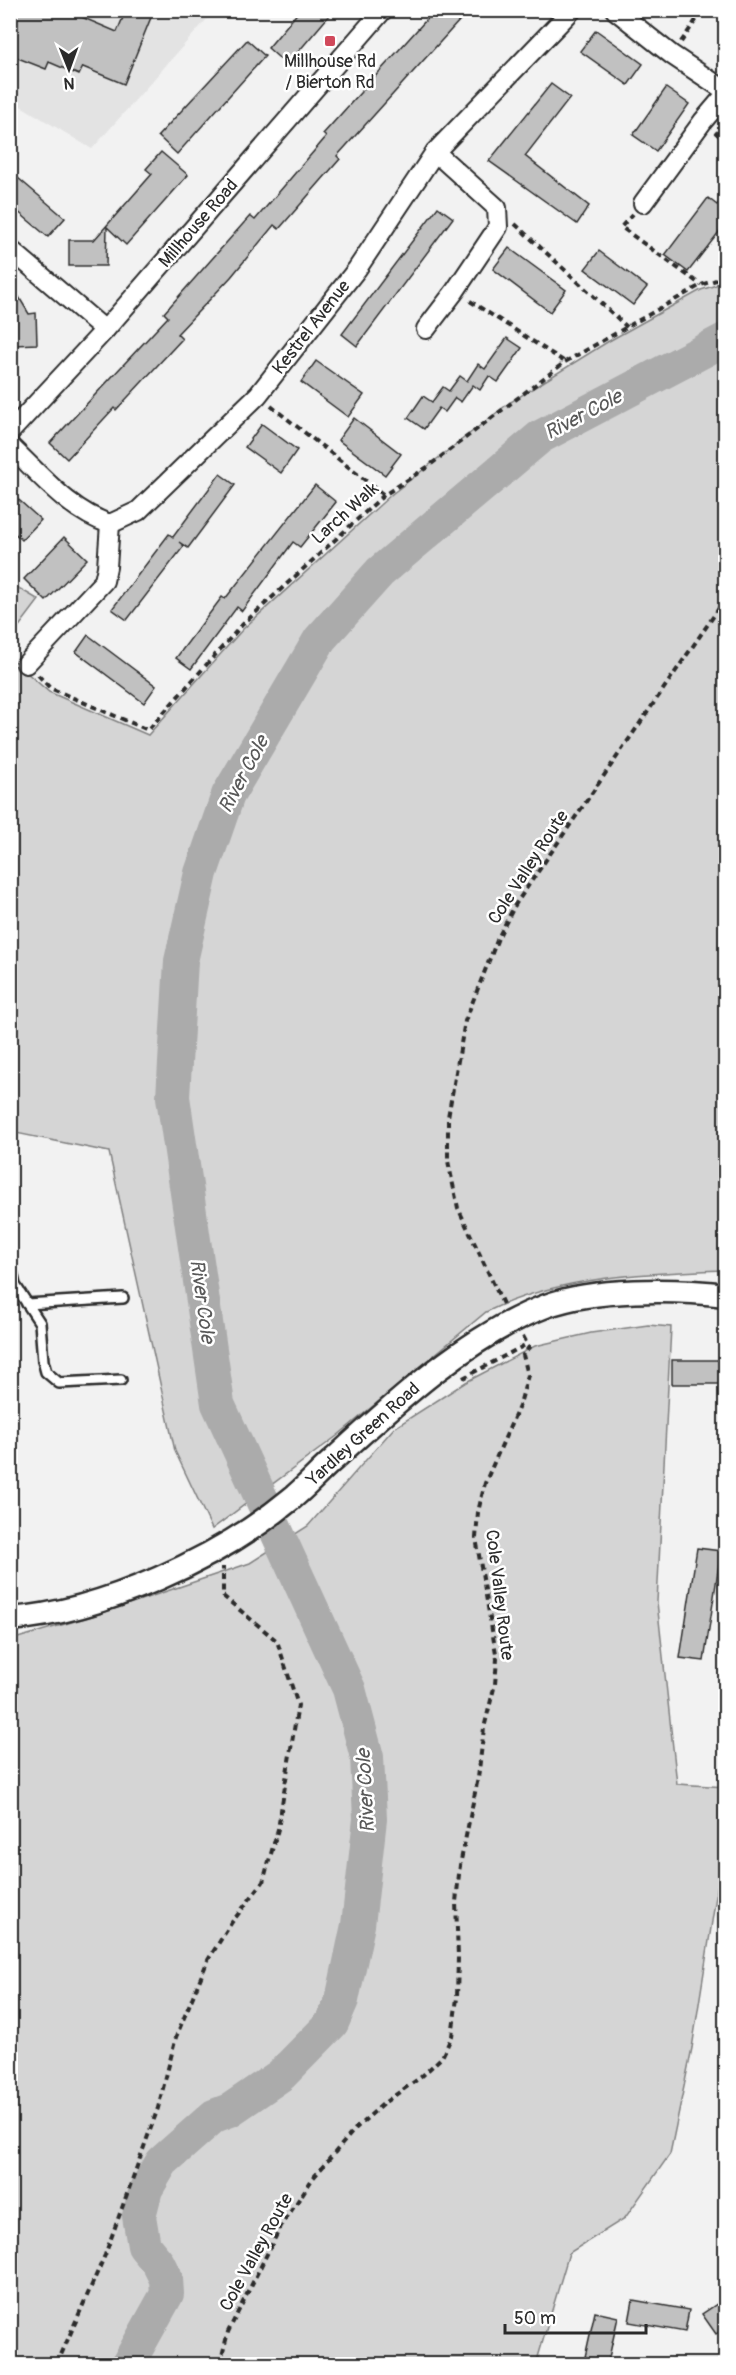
<svg xmlns="http://www.w3.org/2000/svg" width="736" height="2375" font-family="Pangolin,sans-serif">
	<rect width="100%" height="100%" fill="#f2f2f2"/>
	<filter id="ink" filterUnits="userSpaceOnUse"><feTurbulence type="fractalNoise" baseFrequency=".0167" numOctaves="2"/><feDisplacementMap in="SourceGraphic" scale="12" xChannelSelector="R" yChannelSelector="G"/><feConvolveMatrix kernelMatrix="1 2 1 2 8 2 1 2 1" color-interpolation-filters="sRGB"/></filter>
	<g filter="url(#ink)">
		<!-- built -->
		<path fill="#e3e3e3" d="M11,11H214L92,149L11,100Z"/>
		<!-- green -->
		<g fill="#d5d5d5" stroke="#808080" stroke-width="1.5">
			<path d="M725,273V1270C645,1273 559,1276 486,1312L337,1436L212,1529L175,1451L109,1152L11,1132L10,658L49,692L148,735L243,629L392,494L509,403L609,341L701,290L716,285Z"/>
			<path d="M10,583L39,600L11,637H10Z"/>
			<path d="M648,1325L671,1327L657,1602L677,1784L726,1787L725,1839L692,2048L670,2154L625,2218L569,2253L536,2364H11V1640L102,1613L250,1563L308,1526L394,1428L466,1382L535,1346L591,1333Z"/>
		</g>
		<g fill="none" stroke-linecap="round" stroke-linejoin="round">
			<!-- river -->
			<path stroke="#ababab" stroke-width="34" d="M128,2364L167,2294L166,2279L158,2263L144,2246L139,2216L146,2189L162,2162L214,2116L230,2110L281,2075L332,2023L342,2000L358,1925L370,1819L367,1757L349,1689L218,1404L173,1097L181,961L201,873L228,795L320,639L380,572L540,437L726,339"/>
		</g>
		<!-- building -->
		<g fill="#c1c1c1" stroke="#2b2b2b" stroke-width="1.5">
			<path d="M10,10H65L117,32L126,10H154L124,84L83,67L79,75L49,62L46,69L10,55Z"/>
			<path d="M300,10H334L287,65L268,48Z"/>
			<path d="M435,10H469L337,156L340,159L279,229L274,225L231,277L177,334L182,339L116,410L114,408L67,459L50,443L168,317L164,313L250,216L255,220L326,137L323,134Z"/>
			<path d="M596,30L643,64L628,85L580,51Z"/>
			<path d="M247,40L265,56L177,154L158,136Z"/>
			<path d="M551,84L570,98L525,156L589,206L577,224L489,161Z"/>
			<path d="M666,88L689,104L656,151L633,135Z"/>
			<path d="M161,152L188,175L126,245L107,227L106,266H69V240H94L152,174L146,169Z"/>
			<path d="M18,178L65,218L48,237L10,205V186Z"/>
			<path d="M726,194V223L688,272L665,255L708,198L717,205Z"/>
			<path d="M438,207L453,218L357,346L342,334Z"/>
			<path d="M509,248L566,290L550,312L493,269Z"/>
			<path d="M599,251L647,287L633,305L585,269Z"/>
			<path d="M10,282L29,314L36,313L37,344L14,345Z"/>
			<path d="M507,338L522,348L498,382L489,376L480,390L473,385L461,402L455,398L445,412L439,408L424,429L408,418L423,396L432,402L443,387L449,391L460,376L467,381L478,364L485,369Z"/>
			<path d="M316,361L364,395L348,417L301,382Z"/>
			<path d="M354,418L401,454L385,475L338,440Z"/>
			<path d="M262,424L297,450L281,473L245,447Z"/>
			<path d="M220,474L235,485L188,548L179,542L184,546L127,620L112,609L169,534L173,537Z"/>
			<path d="M315,485L336,502L300,547L293,542L242,611L237,607L191,669L176,658L222,597L225,599Z"/>
			<path d="M10,492L41,520L22,540L10,529Z"/>
			<path d="M64,537L87,559L46,601L24,579Z"/>
			<path d="M88,635L156,686L144,703L76,652Z"/>
			<rect x="672" y="1360" width="53" height="24"/>
			<path d="M697,1548L721,1551L704,1661L680,1658Z"/>
			<path d="M726,2298V2327L716,2334L702,2314Z"/>
			<path d="M633,2300L689,2310L685,2332L629,2322Z"/>
			<path d="M595,2312L618,2317L608,2362L585,2357Z"/>
		</g>
		<g fill="none" stroke-linecap="round" stroke-linejoin="round">
			<defs>
				<g id="service">
					<path d="M10,1263L15,1285L40,1323L43,1361L46,1372L59,1383L121,1380"/>
					<path d="M27,1304L123,1298"/>
				</g>
				<g id="minor">
					<path d="M615,10L672,55L726,91"/>
					<path d="M643,203L703,121L726,94"/>
					<path d="M10,249L105,330"/>
					<path d="M426,329L455,291L498,227L497,208L435,152"/>
					<path d="M10,432L105,330L383,10"/>
					<path d="M10,446C41,475 69,511 110,524L138,511L258,395L357,269L435,152L572,10"/>
					<path d="M26,664L104,581L107,567L110,524"/>
				</g>
				<path id="tertiary" d="M10,1619C102,1612 220,1558 291,1499C306,1487 319,1472 334,1459C395,1403 467,1336 546,1306C594,1288 675,1289 726,1295"/>
			</defs>
			<!-- service casing -->
			<use href="#service" stroke="#2b2b2b" stroke-width="14"/>
			<!-- minor casing -->
			<use href="#minor" stroke="#2b2b2b" stroke-width="22"/>
			<!-- tertiary casing -->
			<use href="#tertiary" stroke="#2b2b2b" stroke-width="27"/>
			<!-- path -->
			<g stroke="#2b2b2b" stroke-width="4" stroke-dasharray="6 4.5" stroke-linecap="butt">
				<path d="M681,42L703,10"/>
				<path d="M715,132L726,142"/>
				<path d="M633,214L621,227L701,285"/>
				<path d="M515,224L627,327"/>
				<path d="M470,301L565,362"/>
				<path d="M271,406L384,495"/>
				<path d="M38,675L50,688L148,730L242,625L384,495L426,468L565,362L701,285L716,280L726,268"/>
				<path d="M503,1304L458,1208L448,1161V1117L465,1021L498,938L515,905L726,598"/>
				<path d="M463,1378L527,1344"/>
				<path d="M57,2364L105,2255L158,2108L176,2037L208,1960L232,1922L263,1882L278,1829L298,1705L277,1641L223,1596V1567"/>
				<path d="M220,2364L228,2332L281,2226L313,2178L355,2129L384,2103L421,2077L442,2057L452,2036L457,1998L458,1957L456,1902L460,1865L478,1778L484,1728L495,1684L497,1659L476,1538L478,1512L485,1483L520,1404L528,1375L523,1355L529,1347L523,1336"/>
			</g>
			<!-- service -->
			<use href="#service" stroke="#fff" stroke-width="9"/>
			<!-- minor -->
			<use href="#minor" stroke="#fff" stroke-width="18"/>
			<!-- tertiary -->
			<use href="#tertiary" stroke="#fff" stroke-width="22"/>
		</g>
	</g>
	<!-- markers -->
	<rect fill="#d1495b" stroke="#fff" stroke-width="2" x="324" y="35" width="12" height="12" rx="3"/>
	<g text-anchor="middle" stroke-width="5" stroke-linejoin="round" paint-order="stroke">
		<!-- poi labels -->
		<g font-size="18" fill="#2b2b2b" stroke="#fff">
			<text x="330" y="67">Millhouse Rd<tspan x="330" dy="21">/ Bierton Rd</tspan></text>
		</g>
		<!-- street labels -->
		<g font-size="18" fill="#2b2b2b" stroke="#fff">
			<text transform="translate(198 223) rotate(-49)" y="6">Millhouse Road</text>
			<text transform="translate(311 327) rotate(-52)" y="6">Kestrel Avenue</text>
			<text transform="translate(345 513) rotate(-42)" y="6">Larch Walk</text>
			<text transform="translate(528 867) rotate(-57)" y="6">Cole Valley Route</text>
			<text transform="translate(363 1434) rotate(-42)" y="6">Yardley Green Road</text>
			<text transform="translate(500 1595) rotate(83)" y="6">Cole Valley Route</text>
			<text transform="translate(256 2252) rotate(-61)" y="6">Cole Valley Route</text>
		</g>
		<!-- water labels -->
		<g font-size="20" font-style="italic" fill="#585858" stroke="#fff">
			<text transform="translate(583 414) rotate(-28)" y="7">River Cole</text>
			<text transform="translate(243 774) rotate(-62)" y="7">River Cole</text>
			<text transform="translate(203 1301) rotate(82)" y="7">River Cole</text>
			<text transform="translate(365 1791) rotate(-93)" y="7">River Cole</text>
		</g>
	</g>
	<!-- margin -->
	<rect width="736" height="2375" fill="none" stroke="#fff" stroke-width="36"/>
	<rect x="18" y="18" width="700" height="2339" fill="none" stroke="#2b2b2b" stroke-width="2" filter="url(#ink)"/>
	<!-- north arrow -->
	<g transform="translate(69 69) rotate(179)" stroke="#ffffff" stroke-width="4.5" paint-order="stroke">
	<path d="M0-4.5L10 22L0 15L-10 22Z" fill="#2b2b2b"/>
	<text y="-9" font-size="16" font-weight="bold" text-anchor="middle" fill="#2b2b2b">N</text>
	</g>
	<!-- scale -->
	<path d="M505 2324v9h141v-9" fill="none" stroke="#2b2b2b" stroke-width="3"/>
	<text x="514" y="2324" font-size="18" fill="#2b2b2b" stroke="#ffffff" stroke-width="4.5" paint-order="stroke">50 m</text>
</svg>
